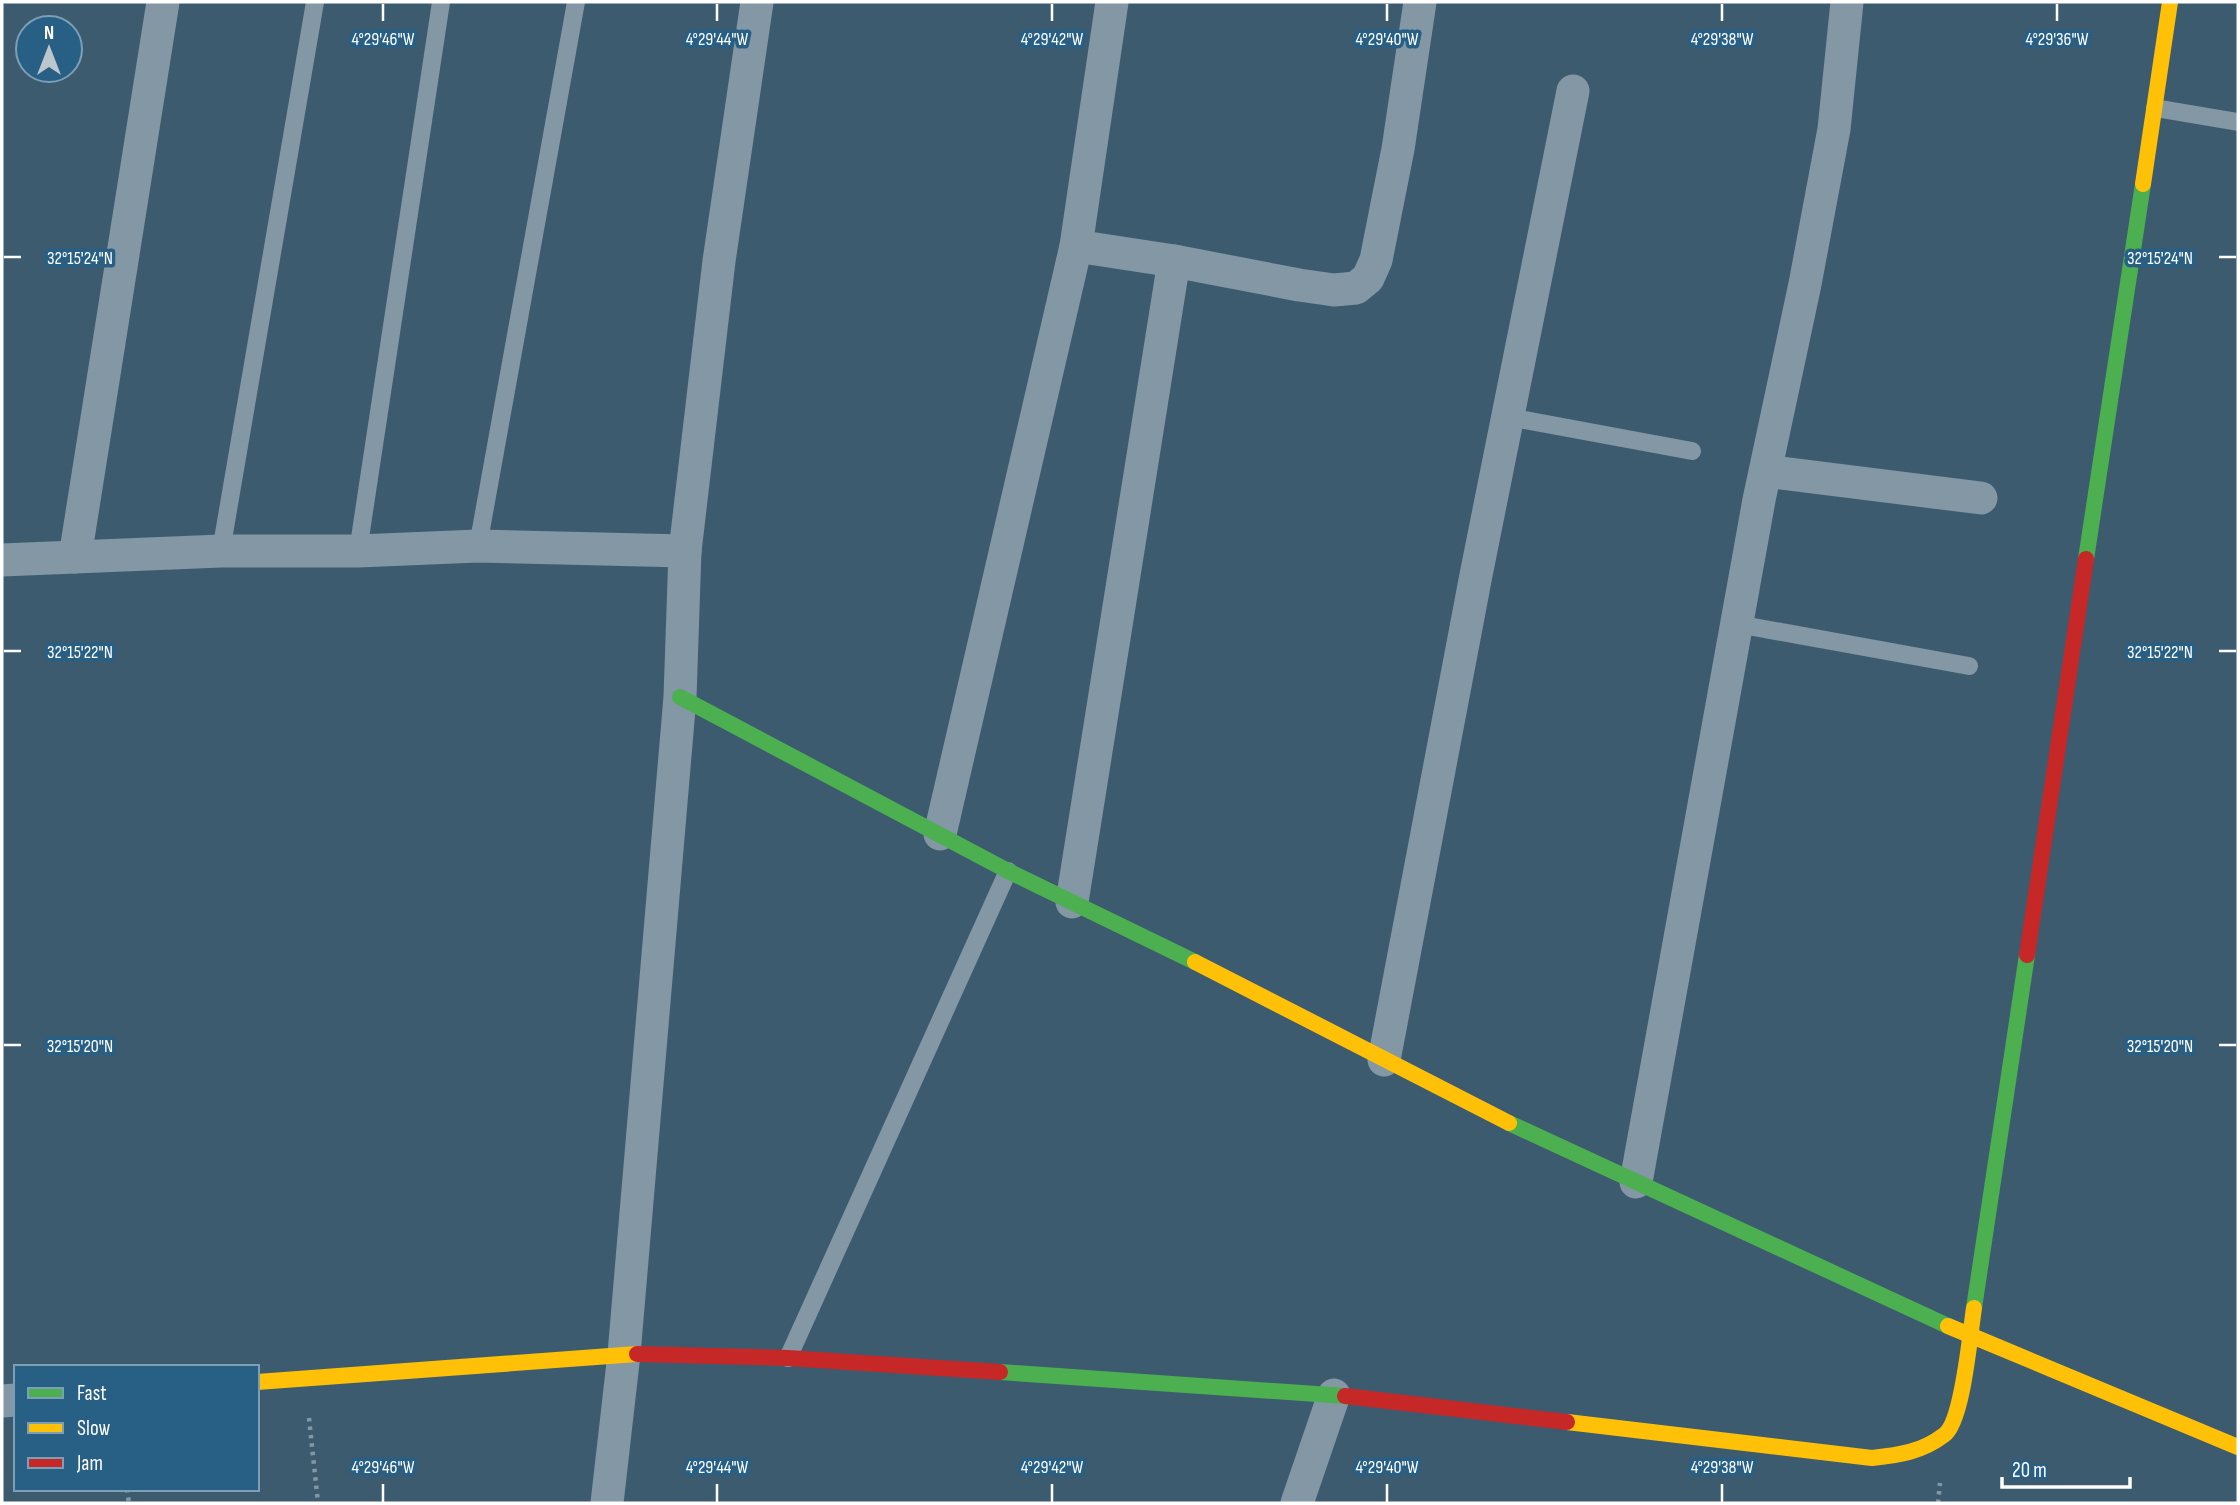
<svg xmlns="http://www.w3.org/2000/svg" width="2240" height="1505" font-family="'Sofia Sans Condensed',sans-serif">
	<rect width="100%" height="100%" fill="#3d5b6f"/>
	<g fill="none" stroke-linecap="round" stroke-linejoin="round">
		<!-- path -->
		<g stroke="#8397a5" stroke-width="4.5" stroke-dasharray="3.5 5" stroke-linecap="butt">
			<path d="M309,1418L318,1503"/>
			<path d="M127,1489L129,1503"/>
			<path d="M1938,1503L1940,1483"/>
		</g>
		<!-- lane -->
		<g stroke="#8397a5" stroke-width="18">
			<path d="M2155,108L2238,122"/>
			<path d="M1508,417L1692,451"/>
			<path d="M478,546L576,2"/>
			<path d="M221,551L315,2"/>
			<path d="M358,551L441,2"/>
			<path d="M1737,624L1969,666"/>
			<path d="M788,1358L1008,871"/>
		</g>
		<!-- street -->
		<g stroke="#8397a5" stroke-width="33">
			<path d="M1076,246L1174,261L1299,285L1334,290L1356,288L1368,278L1376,260L1398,149L1420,2"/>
			<path d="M1766,471L1981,498"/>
			<path d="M75,557L163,2"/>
			<path d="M2,560L221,551H358L478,546L685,551"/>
			<path d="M940,834L1076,246L1112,2"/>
			<path d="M1072,902L1174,261"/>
			<path d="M1384,1060L1476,575L1573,91"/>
			<path d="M1636,1182L1759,500L1805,284L1834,129L1847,2"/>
			<path d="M2,1401L16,1400"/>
			<path d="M607,1503L624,1354L680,697L685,551L719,261L757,2"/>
			<path d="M1297,1503L1334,1395"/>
		</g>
		<!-- fast -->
		<g stroke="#4caf50" stroke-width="16">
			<path d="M2086,559L2143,184"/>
			<path d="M680,697L1008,871L1195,962"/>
			<path d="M1509,1123L1948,1326"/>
			<path d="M1974,1308L2027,955"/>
			<path d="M1000,1372L1345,1396"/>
		</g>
		<!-- slow -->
		<g stroke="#ffc107" stroke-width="16">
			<path d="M2143,184L2170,2"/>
			<path d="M1195,962L1509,1123"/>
			<path d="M1948,1326L2238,1447"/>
			<path d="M257,1382L637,1354"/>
			<path d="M1567,1422L1872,1458C1899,1455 1922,1452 1944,1435C1963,1422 1970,1333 1974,1308"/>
		</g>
		<!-- jam -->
		<g stroke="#c62828" stroke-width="16">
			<path d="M2027,955L2086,559"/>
			<path d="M637,1354L788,1358L1000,1372"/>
			<path d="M1345,1396L1567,1422"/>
		</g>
	</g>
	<!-- ticks -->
	<path fill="none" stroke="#fff" stroke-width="2.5" d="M383,4V21M717,4V21M1052,4V21M1387,4V21M1722,4V21M2057,4V21M4,257H21M2219,257H2236M4,651H21M2219,651H2236M4,1045H21M2219,1045H2236M383,1484V1502M717,1484V1502M1052,1484V1502M1387,1484V1502M1722,1484V1502"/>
	<g font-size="18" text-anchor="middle" fill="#fff" stroke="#275f85" stroke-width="7" stroke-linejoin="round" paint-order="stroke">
		<text x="383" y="45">4°29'46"W</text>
		<text x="717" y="45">4°29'44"W</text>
		<text x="1052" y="45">4°29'42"W</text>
		<text x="1387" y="45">4°29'40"W</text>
		<text x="1722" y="45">4°29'38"W</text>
		<text x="2057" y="45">4°29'36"W</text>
		<text x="80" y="264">32°15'24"N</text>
		<text x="2160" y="264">32°15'24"N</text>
		<text x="80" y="658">32°15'22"N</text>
		<text x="2160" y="658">32°15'22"N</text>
		<text x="80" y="1052">32°15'20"N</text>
		<text x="2160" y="1052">32°15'20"N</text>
		<text x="383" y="1473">4°29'46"W</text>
		<text x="717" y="1473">4°29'44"W</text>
		<text x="1052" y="1473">4°29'42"W</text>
		<text x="1387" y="1473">4°29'40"W</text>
		<text x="1722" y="1473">4°29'38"W</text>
	</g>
	<!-- border -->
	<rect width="2240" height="1505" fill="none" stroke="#ffffff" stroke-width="7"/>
	<!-- legend -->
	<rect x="14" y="1365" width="245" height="126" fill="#275f85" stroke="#7d9fb6" stroke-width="2"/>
	<rect x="28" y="1388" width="35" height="10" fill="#4caf50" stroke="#7d9fb6" stroke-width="2"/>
	<text x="77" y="1400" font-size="21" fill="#ffffff">Fast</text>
	<rect x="28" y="1423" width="35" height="10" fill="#ffc107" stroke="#7d9fb6" stroke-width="2"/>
	<text x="77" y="1435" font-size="21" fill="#ffffff">Slow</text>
	<rect x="28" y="1458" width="35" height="10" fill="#c62828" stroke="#7d9fb6" stroke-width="2"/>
	<text x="77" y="1470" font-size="21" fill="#ffffff">Jam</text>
	<!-- north arrow -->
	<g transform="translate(49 49)"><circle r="33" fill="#275f85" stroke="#7d9fb6" stroke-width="2"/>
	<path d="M0-5L12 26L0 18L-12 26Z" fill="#bbc6cd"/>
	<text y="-10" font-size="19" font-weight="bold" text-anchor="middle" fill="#ffffff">N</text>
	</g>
	<!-- scale -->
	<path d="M2002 1477v10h128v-10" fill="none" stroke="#ffffff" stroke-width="3.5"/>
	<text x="2012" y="1477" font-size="21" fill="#ffffff" stroke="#275f85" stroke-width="5" paint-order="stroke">20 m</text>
</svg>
